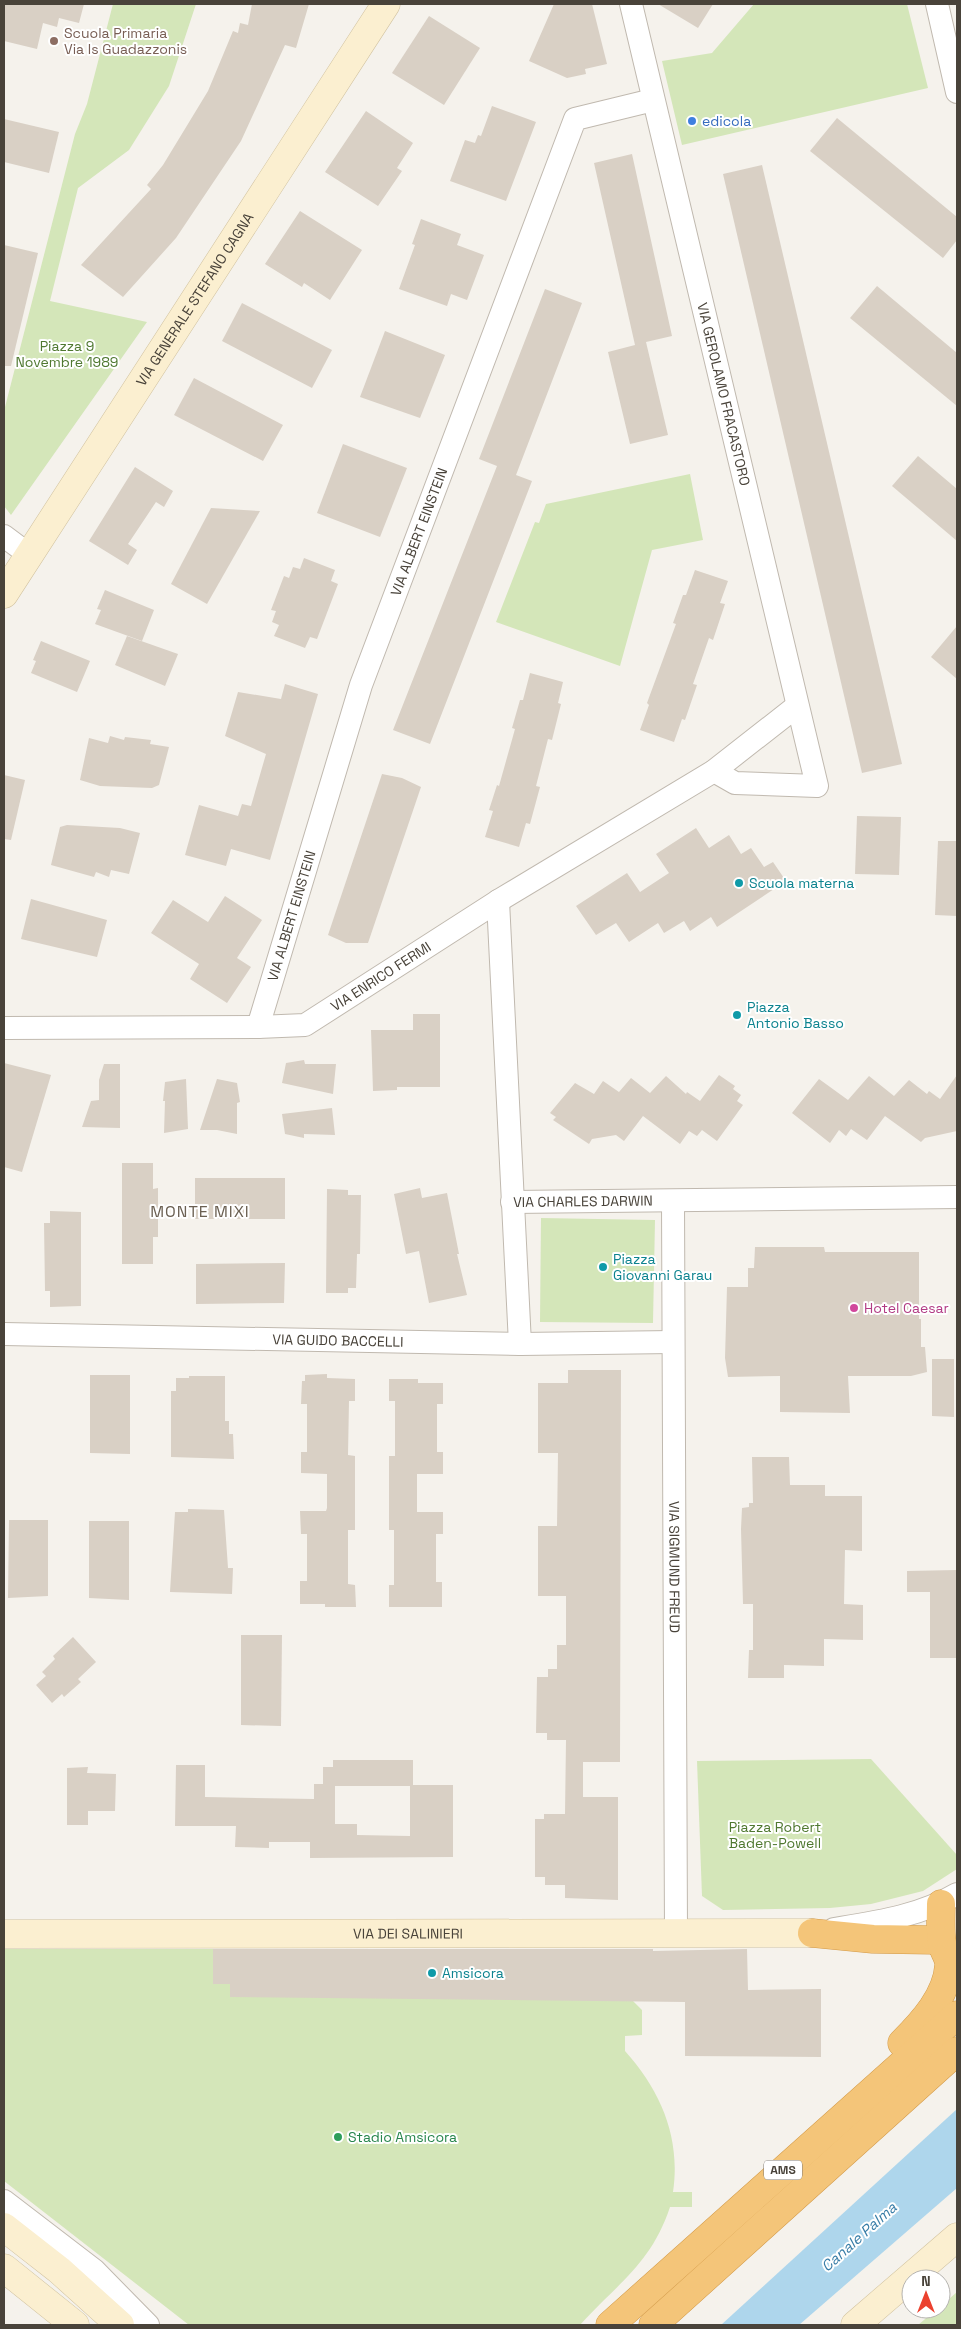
<svg xmlns="http://www.w3.org/2000/svg" width="961" height="2329" font-family="'Space Grotesk',sans-serif">
	<rect width="100%" height="100%" fill="#f5f2ec"/>
	<!-- green -->
	<g fill="#d4e6b9">
		<path d="M113,4H196L169,86L129,150L78,188L50,301L147,322L11,515L4,506V411L75,134L87,104Z"/>
		<path d="M754,4H907L928,88L682,145L662,61L712,53Z"/>
		<path d="M690,474L703,540L652,550L620,666L496,622L535,522L539,523L546,504Z"/>
		<path d="M541,1218L655,1220L653,1323L540,1322Z"/>
		<path d="M871,1759L957,1855V1869L923,1891L871,1904L830,1908L723,1910L702,1896L697,1761Z"/>
		<path d="M4,1949H632L633,2001L642,2010V2035L625,2036V2051C661,2091 681,2138 673,2192H692V2207H670C651,2264 618,2283 580,2325H189L4,2181Z"/>
		<path d="M957,2292V2325H918L937,2309H941V2306Z"/>
	</g>
	<!-- water -->
	<path fill="#aed6ec" d="M957,2109V2188L799,2325H721Z"/>
	<!-- building -->
	<g fill="#d9d0c5" fill-rule="evenodd">
		<path d="M4,4H84L79,23L59,18L57,27L43,23L37,49L4,41Z"/>
		<path d="M252,4H309L296,48L285,45L241,141L176,238L123,297L81,265L151,189L147,185L163,165L208,91L233,31L238,33L240,23L248,25Z"/>
		<path d="M554,4H592L607,64L585,69L586,74L567,78L529,61Z"/>
		<path d="M658,4H713L698,28Z"/>
		<path d="M429,16L480,48L444,105L392,73Z"/>
		<path d="M492,106L536,122L506,201L450,181L465,140L475,143L478,135L481,136Z"/>
		<path d="M366,111L413,143L397,168L402,171L378,206L325,172Z"/>
		<path d="M837,118L957,217V240L943,258L810,151Z"/>
		<path d="M4,119L59,132L49,173L4,162Z"/>
		<path d="M632,154L672,336L646,342L668,435L630,444L608,352L635,345L594,163Z"/>
		<path d="M762,165L902,764L862,773L723,174Z"/>
		<path d="M300,211L362,250L330,300L304,283L302,287L265,264Z"/>
		<path d="M421,219L461,234L457,245L484,255L467,300L451,294L447,306L399,289L415,245L412,244Z"/>
		<path d="M4,245L38,253L11,366H4Z"/>
		<path d="M877,286L957,353V406L850,318Z"/>
		<path d="M545,289L582,303L516,475L532,481L430,744L393,730L497,466L479,459Z"/>
		<path d="M242,303L332,350L312,388L222,341Z"/>
		<path d="M385,331L445,355L420,418L360,397Z"/>
		<path d="M194,378L283,425L263,461L174,415Z"/>
		<path d="M343,444L407,468L380,537L317,513Z"/>
		<path d="M918,456L957,489V541L892,486Z"/>
		<path d="M135,467L173,491L164,507L156,502L128,544L137,550L128,565L89,541Z"/>
		<path d="M211,508L260,511L207,604L171,584Z"/>
		<path d="M304,558L335,570L331,581L338,584L317,639L310,637L305,648L274,636L279,625L272,622L276,611L271,610L284,576L289,578L293,567L300,569Z"/>
		<path d="M695,570L728,581L720,603L725,604L713,640L709,638L693,684L697,685L685,720L682,719L674,742L640,730L649,705L647,703L676,624L673,623L683,595H686Z"/>
		<path d="M105,590L154,610L142,641L95,624L101,610L97,609Z"/>
		<path d="M957,626V679L931,657Z"/>
		<path d="M127,636L178,654L165,686L115,665Z"/>
		<path d="M41,641L90,661L77,692L31,673L36,661L33,660Z"/>
		<path d="M530,673L563,682L558,703L561,704L552,740L548,739L536,786L540,787L530,824L526,823L519,847L485,837L493,811L489,810L497,785L499,786L515,729L512,728L520,700H523Z"/>
		<path d="M285,684L318,694L270,860L231,849L226,866L185,855L199,805L238,816L242,804L251,806L266,754L225,736L238,692L281,699Z"/>
		<path d="M110,736L124,740L125,737L151,740L150,744L169,747L159,785L152,788L100,786L80,780L89,738L108,743Z"/>
		<path d="M382,774L402,778L421,787L368,943H346L328,935Z"/>
		<path d="M4,775L25,780L11,840L4,839Z"/>
		<path d="M857,816L901,817L899,875L855,874Z"/>
		<path d="M67,825L120,828L140,833L129,874L111,870L109,877L96,872L94,877L51,865L60,827Z"/>
		<path d="M696,828L709,848L729,835L741,854L751,848L764,867L773,862L786,881L717,927L711,917L690,931L684,921L664,933L658,923L629,942L616,923L596,935L576,906L627,873L640,892L669,873L656,854Z"/>
		<path d="M938,841H957V916L935,915Z"/>
		<path d="M225,896L262,920L237,958L251,967L227,1003L190,979L199,964L151,933L173,900L208,922Z"/>
		<path d="M31,899L107,920L97,957L21,939Z"/>
		<path d="M413,1014H440V1087H397V1090L373,1091L371,1030H413Z"/>
		<path d="M304,1060L305,1064H336L333,1094L282,1083L286,1063Z"/>
		<path d="M4,1063L51,1075L22,1172L4,1167Z"/>
		<path d="M104,1064H120V1128L82,1127L91,1101L99,1100V1080Z"/>
		<path d="M719,1075L735,1086L733,1089L741,1095L737,1101L743,1105L717,1141L702,1130L697,1136L689,1131L680,1144L643,1116L624,1141L616,1135L592,1139L589,1144L553,1120L556,1117L550,1113L575,1083L594,1094L603,1081L619,1092L631,1078L650,1093L666,1076L686,1094L687,1092L700,1101Z"/>
		<path d="M957,1075V1131L925,1138L921,1142L885,1116L867,1140L851,1129L846,1136L839,1130L830,1143L792,1113L819,1079L848,1100L869,1076L894,1096L909,1080L927,1094L929,1091L940,1099Z"/>
		<path d="M186,1079L188,1129L164,1133L165,1101H163L165,1082Z"/>
		<path d="M217,1079L237,1083L240,1102L237,1103V1134L217,1130H200Z"/>
		<path d="M332,1108L335,1135L304,1134V1138L285,1134L282,1114Z"/>
		<path d="M122,1163H153V1189L158,1188V1237H153V1264H122Z"/>
		<rect x="195" y="1178" width="90" height="41"/>
		<path d="M420,1188L422,1198L447,1193L459,1254H457L467,1295L429,1303L419,1251L406,1254L394,1194Z"/>
		<path d="M327,1189L348,1190V1195H361L360,1254H357L356,1288H348V1293H326Z"/>
		<path d="M50,1211L81,1212V1306L50,1307V1291H45L44,1223H50Z"/>
		<path d="M755,1247H824L825,1252H919V1319H921V1347H925L927,1372L911,1376H848L850,1413L780,1412V1376L728,1377L725,1358L727,1287H748V1268H754Z"/>
		<path d="M285,1263L284,1303L196,1304V1264Z"/>
		<path d="M932,1359H954V1417L932,1416Z"/>
		<path d="M568,1370H621L620,1762H583V1797H618V1900L565,1898V1885H545V1877H535V1819H544V1814H565L566,1740H547V1733H536L537,1677H548V1669H557V1645H566V1596H538V1526H557L558,1453H538V1383H568Z"/>
		<path d="M327,1374V1378L355,1379V1401H349L348,1455L355,1456V1530H348V1584L355,1585L356,1607H325V1604H300V1581H307V1534H301L300,1511H326L327,1508V1474L301,1473V1452H307V1404H301L302,1381H305V1375Z"/>
		<path d="M90,1375H130V1454L90,1453Z"/>
		<path d="M189,1376H225V1421H229V1434H233L234,1459L171,1457V1391H176V1378H189Z"/>
		<path d="M389,1379H418V1383H443V1404H437V1452H443V1474H417V1512H443V1534H436V1582H442V1607H389V1585H394V1530H389V1456H395V1401H389Z"/>
		<path d="M752,1457H789L790,1485H825V1496H862V1551L845,1550L844,1604L863,1605V1640L824,1639V1666L784,1665V1678H748L749,1650H753V1604H743L741,1529L742,1508L749,1507V1503H753Z"/>
		<path d="M188,1509L224,1510L228,1568H233L232,1594L170,1592L175,1512H188Z"/>
		<path d="M9,1520H48V1596L8,1598Z"/>
		<path d="M89,1521H129V1600L89,1598Z"/>
		<path d="M957,1570V1658H930V1592H907V1571Z"/>
		<path d="M241,1635H282L281,1726L241,1725Z"/>
		<path d="M73,1637L96,1662L78,1679L81,1682L64,1697L62,1694L52,1703L36,1685L46,1676L42,1672L55,1659L53,1656Z"/>
		<path d="M333,1760H413V1785H453V1857L310,1858V1842H269V1848L235,1847L236,1826H175L176,1765H205V1797L314,1799V1784H323V1767H333ZM335,1786H410V1836L357,1835V1824H335Z"/>
		<path d="M88,1767L87,1773L116,1774L115,1811H88V1825H67V1768Z"/>
		<path d="M213,1949H653V1951L747,1949L748,1990L821,1989V2057L685,2056V2002L230,1997V1984H213Z"/>
	</g>
	<g fill="none" stroke-linecap="round" stroke-linejoin="round">
		<defs>
			<g id="street">
				<path id="s1" d="M631,4L817,786L735,783L714,771"/>
				<path d="M937,4L957,92"/>
				<path d="M4,536L28,554"/>
				<path d="M498,901L520,1344"/>
				<path id="s2" d="M258,1027L361,685L575,119L653,100"/>
				<path id="s3" d="M4,1028L258,1027L305,1025L498,901L714,771L797,706"/>
				<path id="s4" d="M673,1201L676,1932"/>
				<path id="s5" d="M512,1202L957,1197"/>
				<path id="s6" d="M4,1334L520,1344L673,1342"/>
				<path d="M834,1929C877,1922 920,1916 957,1894"/>
				<path d="M4,2201L94,2270L148,2325"/>
			</g>
			<g id="secondary">
				<path id="s7" d="M4,594L386,4"/>
				<path id="s8" d="M4,1934L812,1933"/>
				<path d="M4,2227L59,2270L120,2325"/>
				<path d="M4,2268L75,2325"/>
				<path d="M855,2325L957,2237"/>
			</g>
			<g id="highway">
				<path d="M812,1933L873,1939L933,1940L942,1944"/>
				<path d="M902,2043C923,2022 947,1996 949,1965C949,1956 943,1951 942,1943C940,1931 941,1916 941,1904"/>
				<path d="M610,2325L957,2015"/>
				<path d="M653,2325L957,2051"/>
			</g>
		</defs>
		<!-- street casing -->
		<use href="#street" stroke="#c0b9af" stroke-width="24"/>
		<!-- secondary casing -->
		<use href="#secondary" stroke="#d1c29f" stroke-width="29"/>
		<!-- highway casing -->
		<use href="#highway" stroke="#d39a48" stroke-width="29"/>
		<!-- street -->
		<use href="#street" stroke="#fff" stroke-width="22"/>
		<!-- secondary -->
		<use href="#secondary" stroke="#fbefd0" stroke-width="28"/>
		<!-- highway -->
		<use href="#highway" stroke="#f4c579" stroke-width="28"/>
	</g>
	<!-- markers -->
	<circle fill="#8d6e63" stroke="#fff" stroke-width="2" cx="54" cy="41" r="5"/>
	<circle fill="#3f7fe0" stroke="#fff" stroke-width="2" cx="692" cy="121" r="5"/>
	<g fill="#0f9aa8" stroke="#fff" stroke-width="2">
		<circle cx="739" cy="883" r="5"/>
		<circle cx="737" cy="1015" r="5"/>
		<circle cx="603" cy="1267" r="5"/>
		<circle cx="432" cy="1973" r="5"/>
	</g>
	<circle fill="#d1479c" stroke="#fff" stroke-width="2" cx="854" cy="1308" r="5"/>
	<circle fill="#2e9e5b" stroke="#fff" stroke-width="2" cx="338" cy="2137" r="5"/>
	<g text-anchor="middle" stroke-width="4" stroke-linejoin="round" paint-order="stroke">
		<!-- shield labels -->
		<rect fill="#fff" stroke="#807b75" stroke-width="1" x="764" y="2160.5" width="38" height="19" rx="4"/>
		<g font-size="12" font-weight="bold" fill="#49433a">
			<text x="783" y="2174">AMS</text>
		</g>
		<!-- education labels -->
		<g font-size="14" fill="#785e54" stroke="#fff" text-anchor="start">
			<text x="64" y="38">Scuola Primaria<tspan x="64" dy="16">Via Is Guadazzonis</tspan></text>
		</g>
		<!-- shop labels -->
		<g font-size="14" fill="#366cbe" stroke="#fff" text-anchor="start">
			<text x="702" y="126">edicola</text>
		</g>
		<!-- street labels -->
		<g font-size="14" fill="#49433a" stroke="#fff">
			<text dy="5" stroke="none"><textPath href="#s7" startOffset="351">VIA GENERALE STEFANO CAGNA</textPath></text>
			<text dy="5" stroke="none"><textPath href="#s1" startOffset="401">VIA GEROLAMO FRACASTORO</textPath></text>
			<text dy="5" stroke="none"><textPath href="#s2" startOffset="521">VIA ALBERT EINSTEIN</textPath></text>
			<text dy="5" stroke="none"><textPath href="#s2" startOffset="116">VIA ALBERT EINSTEIN</textPath></text>
			<text dy="5" stroke="none"><textPath href="#s3" startOffset="391">VIA ENRICO FERMI</textPath></text>
			<text dy="5" stroke="none"><textPath href="#s5" startOffset="71">VIA CHARLES DARWIN</textPath></text>
			<text dy="5" stroke="none"><textPath href="#s6" startOffset="334">VIA GUIDO BACCELLI</textPath></text>
			<text dy="5" stroke="none"><textPath href="#s4" startOffset="366">VIA SIGMUND FREUD</textPath></text>
			<text dy="5" stroke="none"><textPath href="#s8" startOffset="404">VIA DEI SALINIERI</textPath></text>
		</g>
		<!-- park labels -->
		<g font-size="14" fill="#4f7830" stroke="#fff">
			<text x="67" y="351">Piazza 9<tspan x="67" dy="16">Novembre 1989</tspan></text>
			<text x="775" y="1832">Piazza Robert<tspan x="775" dy="16">Baden-Powell</tspan></text>
		</g>
		<!-- culture labels -->
		<g font-size="14" fill="#0d838f" stroke="#fff" text-anchor="start">
			<text x="749" y="888">Scuola materna</text>
			<text x="747" y="1012">Piazza<tspan x="747" dy="16">Antonio Basso</tspan></text>
			<text x="613" y="1264">Piazza<tspan x="613" dy="16">Giovanni Garau</tspan></text>
			<text x="442" y="1978">Amsicora</text>
		</g>
		<!-- hotel labels -->
		<g font-size="14" fill="#b23c85" stroke="#fff" text-anchor="start">
			<text x="864" y="1313">Hotel Caesar</text>
		</g>
		<!-- leisure labels -->
		<g font-size="14" fill="#27864d" stroke="#fff" text-anchor="start">
			<text x="348" y="2142">Stadio Amsicora</text>
		</g>
		<!-- water labels -->
		<g font-size="15" font-style="italic" fill="#387da7" stroke="#fff">
			<text transform="translate(859 2237) rotate(-42)" y="5">Canale Palma</text>
		</g>
		<!-- quarter labels -->
		<g font-size="16" letter-spacing="1" fill="#6b6052" stroke="#fff">
			<text x="200" y="1217">MONTE MIXI</text>
		</g>
	</g>
	<!-- border -->
	<rect width="961" height="2329" fill="none" stroke="#49433a" stroke-width="10"/>
	<!-- north arrow -->
	<g transform="translate(926 2294)"><circle r="24" fill="#ffffff" stroke="#b6b4b0"/>
	<path d="M0-4L9 19L0 12L-9 19Z" fill="#eb412e"/>
	<text y="-8" font-size="14" font-weight="bold" text-anchor="middle" fill="#49433a">N</text>
	</g>
</svg>
